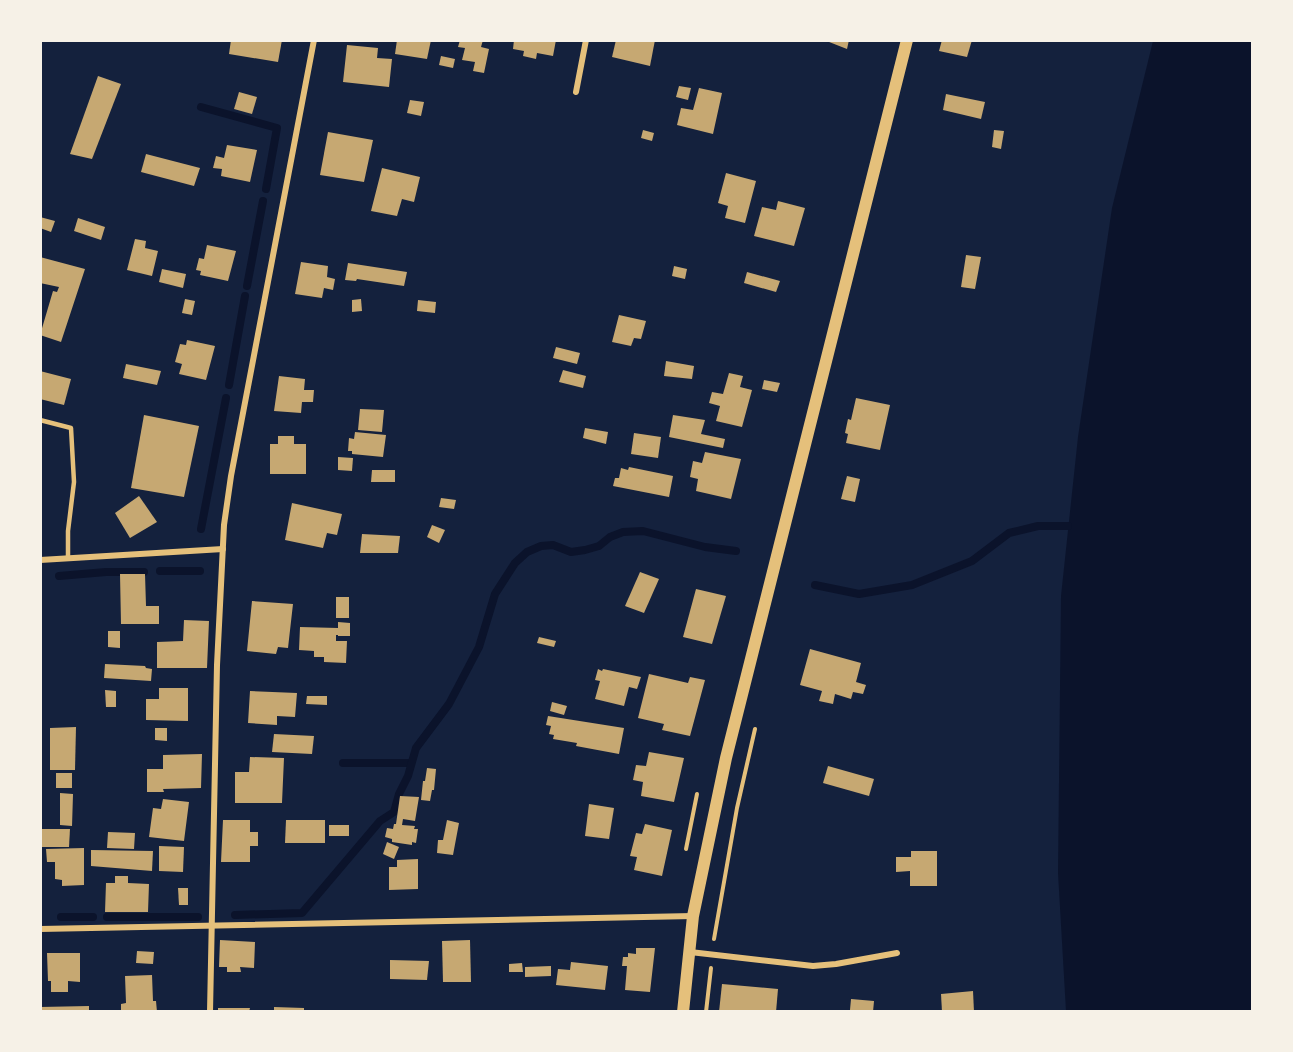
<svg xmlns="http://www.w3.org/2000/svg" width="1293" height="1052" font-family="Raleway,sans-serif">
	<rect width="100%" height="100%" fill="#14213d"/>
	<!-- water -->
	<path fill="#0b132b" d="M1153,41H1252V1011H1066L1058,873L1061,596L1078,437L1112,208Z"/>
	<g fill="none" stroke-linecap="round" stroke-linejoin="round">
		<!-- stream -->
		<g stroke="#0b132b" stroke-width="8">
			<path d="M201,107L277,128L266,189"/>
			<path d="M247,286L263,201"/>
			<path d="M229,385L245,296"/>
			<path d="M201,529L226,398"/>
			<path d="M160,571H200"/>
			<path d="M59,576L106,572H144"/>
			<path d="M815,585L859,594L912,585L972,561L1009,533L1038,526H1068"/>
			<path d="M343,763H411"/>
			<path d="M235,915L302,913L380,821L394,812L399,794L408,776L416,748L449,704L479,647L495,594L515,563L527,552L541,546L553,545L571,552L585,550L599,546L610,537L623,532L643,531L705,547L736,551"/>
			<path d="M61,917H93"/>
			<path d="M107,917H198"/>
		</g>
	</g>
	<!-- building -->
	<g fill="#c6a872">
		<path d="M231,40H282L278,62L229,54Z"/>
		<path d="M397,40H431L427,59L395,54Z"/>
		<path d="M460,40H483L481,47L489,49L484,73L473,71L475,62L462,60L465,48L458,47Z"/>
		<path d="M514,40H556L553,56L537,53L536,59L523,56L524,51L513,49Z"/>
		<path d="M616,40H655L650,66L612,57Z"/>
		<path d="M824,40H849L847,49Z"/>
		<path d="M942,40H972L967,57L939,51Z"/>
		<path d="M347,45L378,48L377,58L392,59L389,87L343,82Z"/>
		<path d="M441,56L455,59L453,68L439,65Z"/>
		<path d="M98,76L121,84L92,159L70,154Z"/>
		<path d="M679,86L691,88L688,100L676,97Z"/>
		<path d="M699,88L722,93L713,134L677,125L681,108L693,110Z"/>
		<path d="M239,92L257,97L252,114L234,109Z"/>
		<path d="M946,94L985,102L981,119L943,110Z"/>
		<path d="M410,100L424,102L421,116L407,113Z"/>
		<path d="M643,130L654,133L652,141L641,138Z"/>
		<path d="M994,130L1004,131L1001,149L992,147Z"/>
		<path d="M328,132L373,140L364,182L320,175Z"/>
		<path d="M227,145L257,150L250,182L221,176L222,169L213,168L216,156L224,158Z"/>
		<path d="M146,154L200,168L194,186L141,172Z"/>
		<path d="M382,168L420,177L414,202L402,199L397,216L371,211Z"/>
		<path d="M726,173L756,181L745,223L725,218L728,206L718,203Z"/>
		<path d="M778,201L805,208L794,246L754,236L762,207L776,210Z"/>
		<path d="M40,217L55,221L51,232L40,228Z"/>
		<path d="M78,218L105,227L101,240L74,231Z"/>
		<path d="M135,239L146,241L145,248L158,251L152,276L127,270Z"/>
		<path d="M207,245L236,251L228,281L200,275L201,271L196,270L199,258L204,259Z"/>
		<path d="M966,255L981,257L975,289L961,287Z"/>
		<path d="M40,257L85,269L61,342L40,335L53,291L57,292L59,287L40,283Z"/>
		<path d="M301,262L328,266L327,277L335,279L333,290L324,288L322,298L295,294Z"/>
		<path d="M348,263L407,272L404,286L357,279L356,281L345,280Z"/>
		<path d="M674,266L687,269L685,279L672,276Z"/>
		<path d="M162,269L186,274L183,288L159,282Z"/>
		<path d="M747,272L780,281L776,292L744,283Z"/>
		<path d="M185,299L195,301L192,315L182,313Z"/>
		<path d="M361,299L362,311L352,312V300Z"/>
		<path d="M418,300L436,302L435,313L417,311Z"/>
		<path d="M619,315L646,321L641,339L634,338L631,346L612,342Z"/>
		<path d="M187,340L215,346L206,380L179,374L182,364L175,362L180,344L186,345Z"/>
		<path d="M556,347L580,353L577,364L553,358Z"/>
		<path d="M666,361L694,366L692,379L664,376Z"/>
		<path d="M126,364L161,371L157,385L123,378Z"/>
		<path d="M563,370L586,376L583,388L559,382Z"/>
		<path d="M40,371L71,379L64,405L40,399Z"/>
		<path d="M729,373L743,376L740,387L752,390L742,427L716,421L720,406L709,403L712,392L723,394Z"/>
		<path d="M279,376L305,379L304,390H314L313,402H302L301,413L274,411Z"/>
		<path d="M764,380L780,383L777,392L762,389Z"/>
		<path d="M856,398L890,405L880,450L846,443L848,434L845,433L848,419L851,420Z"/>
		<path d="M360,409L384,410L382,432L358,430Z"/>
		<path d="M144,415L199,426L184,497L131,488Z"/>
		<path d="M673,415L705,420L701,434L725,439L723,448L669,437Z"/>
		<path d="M585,428L608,432L606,444L583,438Z"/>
		<path d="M355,432L386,435L383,457L352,454V451H348L349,438L354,439Z"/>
		<path d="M634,433L661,437L658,458L631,454Z"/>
		<path d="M278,436H294V444H306V474H270V444H278Z"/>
		<path d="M705,452L741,459L731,499L696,491L698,479L690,477L693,461L702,463Z"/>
		<path d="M338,457L353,458L352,471L338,470Z"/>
		<path d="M629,467L673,476L669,497L613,486L615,478H619L621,468L628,470Z"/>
		<path d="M372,470H395V482H371Z"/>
		<path d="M847,476L860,479L855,502L841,499Z"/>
		<path d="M139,496L157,522L130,538L115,513Z"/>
		<path d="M441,498L456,500L454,509L439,507Z"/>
		<path d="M292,503L342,514L337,535L327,533L323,548L285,540Z"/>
		<path d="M432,525L445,530L439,543L427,537Z"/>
		<path d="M362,534L400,536L398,553H360Z"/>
		<path d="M640,572L659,579L644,613L625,606Z"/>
		<path d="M120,574H145L146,606H159V624H121Z"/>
		<path d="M696,589L726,596L712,644L683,637Z"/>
		<rect x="336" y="597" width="13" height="21"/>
		<path d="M252,601L293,604L288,648L278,647L276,654L247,651Z"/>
		<path d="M184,620L209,621L207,668H157V642L183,641Z"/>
		<path d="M338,622L350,623V636H338V635H336V641H347L346,663L324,662V657H314V651L299,650L300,627L338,628Z"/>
		<path d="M108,631H120V648L108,647Z"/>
		<path d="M539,637L556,641L554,647L537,643Z"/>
		<path d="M810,649L861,663L856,682L866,685L863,694L853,692L851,699L835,694L833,704L819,701L822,691L800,685Z"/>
		<path d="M105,664L145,666L146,668L152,669L151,681L104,678Z"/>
		<path d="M598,669L602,671L603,669L641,677L637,689L629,687L624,706L595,699L600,681L595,680Z"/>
		<path d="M649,674L688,683L690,677L705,680L690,736L662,730L664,724L638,718Z"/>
		<path d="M159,688H188V721L146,720V699H159Z"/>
		<path d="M105,690L116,691V707H106Z"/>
		<path d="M250,691L297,693L295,717L277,716V725L248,723Z"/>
		<path d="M307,696H327V705L306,704Z"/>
		<path d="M552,702L567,706L564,715L550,711Z"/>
		<path d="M548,716L624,728L619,754L576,746L577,743L553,739L554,735L549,734L551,726L546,725Z"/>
		<path d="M76,727L75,770H50V728Z"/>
		<path d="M155,728H167V741L155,740Z"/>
		<path d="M274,734L314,736L312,754L272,752Z"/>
		<path d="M649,752L684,758L674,802L641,796L643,782L633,780L636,765L646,766Z"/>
		<path d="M202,754L201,788L163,789L164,792H147V769H163V755Z"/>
		<path d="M250,757L284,758L282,803H235V772H249Z"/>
		<path d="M828,766L874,779L869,796L823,783Z"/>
		<path d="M427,768L436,769L434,790H432L430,801L421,800L423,781H425Z"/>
		<rect x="56" y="773" width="16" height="15"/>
		<path d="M60,793L73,794L72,826L60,825Z"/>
		<path d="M400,796L419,797L415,821L403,819L402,825L415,826L414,829H418L416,843L412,842V845L392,842V839L385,837L387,828L393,829L394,824H396Z"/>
		<path d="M163,799L189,802L184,841L149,837L153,808L161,809Z"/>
		<path d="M589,804L614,808L609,839L585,836Z"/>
		<path d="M223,820H250V832H258V846H250V862H221Z"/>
		<path d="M286,820H325V843H285Z"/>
		<path d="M447,820L459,823L453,855L437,853L438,840H443Z"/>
		<path d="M645,824L672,830L662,876L634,870L637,857L630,856L636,833L642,834Z"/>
		<rect x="329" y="825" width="20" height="11"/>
		<path d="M40,829H70L69,847H40Z"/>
		<path d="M108,832L135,833L134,849L107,848Z"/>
		<path d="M387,842L399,847L394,859L383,854Z"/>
		<path d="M159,846L184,847L183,872L159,871Z"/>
		<path d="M84,848V885L62,886V880L55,879V862H47L46,849Z"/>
		<path d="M91,850L153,851L152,871L91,866Z"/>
		<path d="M911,851H937V886H910V871L896,872V857H911Z"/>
		<path d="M418,859V889L389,890V867H397V860Z"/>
		<path d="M115,876H128V883L149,884L148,912H105L106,883H115Z"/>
		<path d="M178,888H188V905H179Z"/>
		<path d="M220,940L255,942L254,968L240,967L241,972H227V967H219Z"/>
		<path d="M470,940L471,982H443L442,941Z"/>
		<path d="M636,948H655L650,992L625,990L627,966H622L623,957H628V953L636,954Z"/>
		<path d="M137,951L154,952L153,964L136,963Z"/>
		<path d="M47,953H80V982L68,981V992H51V981H48Z"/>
		<path d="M390,960L429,961L427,980L390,979Z"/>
		<path d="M571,962L608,966L605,990L556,985L558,969L570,970Z"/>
		<path d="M522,963L523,972H509V964Z"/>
		<path d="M551,966V976L525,977V967Z"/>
		<path d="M152,975L153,1001H156L157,1012H121V1004L126,1003L125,976Z"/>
		<path d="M722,984L778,989L776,1012H719Z"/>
		<path d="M973,991L974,1012H942L941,994Z"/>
		<path d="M851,999L874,1001L873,1012L850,1010Z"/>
		<path d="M89,1006V1012H40V1007Z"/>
		<path d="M274,1007L304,1008V1012H274Z"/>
		<path d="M218,1008H250L249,1012H218Z"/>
	</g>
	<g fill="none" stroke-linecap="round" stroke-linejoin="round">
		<!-- path -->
		<g stroke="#e5c07b" stroke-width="4">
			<path d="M686,849L697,794"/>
			<path d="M714,939L737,808L755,729"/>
			<path d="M706,1012L711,968"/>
		</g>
		<!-- service -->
		<path stroke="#e5c07b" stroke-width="4.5" d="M40,420L71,428L74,482L68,531V558"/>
		<!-- minor -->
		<g stroke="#e5c07b" stroke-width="6">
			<path d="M576,92L586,40"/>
			<path d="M40,560L223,549"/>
			<path d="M40,929L693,916"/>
			<path d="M690,952L813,966L836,964L897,953"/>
			<path d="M210,1012L217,665L224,525L231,476L314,40"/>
		</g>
		<!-- secondary -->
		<path stroke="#e5c07b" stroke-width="12" d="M683,1012L693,916L726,758L907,40"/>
	</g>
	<!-- border -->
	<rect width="1293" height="1052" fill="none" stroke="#f6f1e7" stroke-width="84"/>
</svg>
